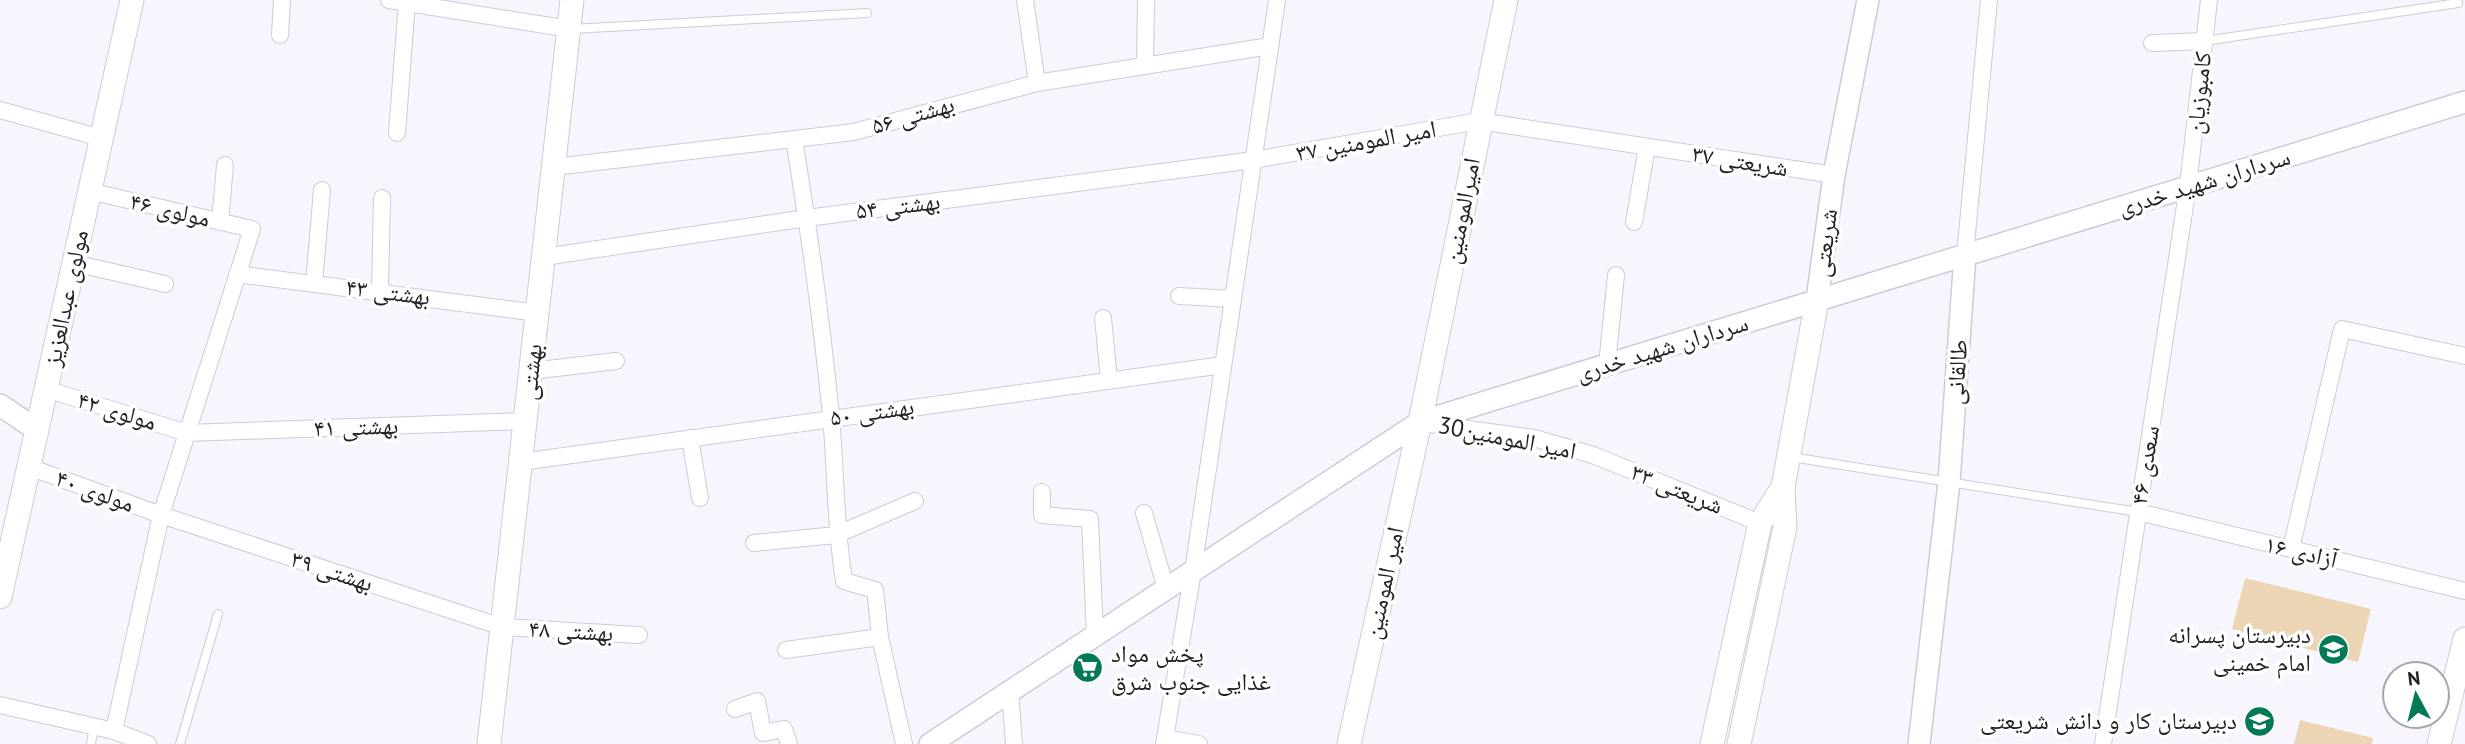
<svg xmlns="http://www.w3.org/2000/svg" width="2465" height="744" font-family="'PT Sans','Noto Naskh Arabic',sans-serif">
	<rect width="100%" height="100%" fill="#f7f6fe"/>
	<!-- building -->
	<g fill="#ebd5b5">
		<path d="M2245,578L2371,609L2358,662L2232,629Z"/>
		<path d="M2300,720L2373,738L2372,744H2294Z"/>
	</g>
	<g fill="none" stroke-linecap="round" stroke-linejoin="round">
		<defs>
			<g id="service">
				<path d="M572,29L867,13"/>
				<path d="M2205,41L2458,3"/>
				<path d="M1791,457L2138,512"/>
				<path d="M91,744L94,726"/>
				<path d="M180,744L218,614"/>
			</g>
			<g id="minor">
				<path d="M389,0L569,29"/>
				<path d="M1025,0L1037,83"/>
				<path d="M280,35L282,0"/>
				<path d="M2152,43L2204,41"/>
				<path d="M1145,65L1146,0"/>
				<path d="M0,110L101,138"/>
				<path d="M397,133L407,2"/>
				<path d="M794,139C809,231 822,323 831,416C836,471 835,526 844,581L875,590L880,637L904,744"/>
				<path d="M554,167L854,132L1037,83L1270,46"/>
				<path d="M89,191L252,229L161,515L114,731"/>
				<path d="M220,222L225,165"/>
				<path d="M1634,222L1647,147"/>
				<path d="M1965,255L1989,0"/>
				<path d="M544,257L807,218L1254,160L1479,121L1834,175"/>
				<path d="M74,263L165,284"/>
				<path d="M237,274L538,313"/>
				<path d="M314,283L322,190"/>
				<path d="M380,290L382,198"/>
				<path d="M1179,296L1233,299"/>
				<path d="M1103,318L1109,380"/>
				<path d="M1607,365L1616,275"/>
				<path d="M531,371L616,361"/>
				<path d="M46,389L187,433L525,421"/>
				<path d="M1423,423L1534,438L1593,455L1760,523"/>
				<path d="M690,438L700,498"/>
				<path d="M521,462L1223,365"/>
				<path d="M29,467L161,515L502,627L639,635"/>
				<path d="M1042,492V515L1090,519L1095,636"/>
				<path d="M2138,512L2465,591"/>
				<path d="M1144,513L1166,589"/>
				<path d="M754,543L836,535L915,501"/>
				<path d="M2291,549L2342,329L2465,356"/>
				<path d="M786,650L880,637"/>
				<path d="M1010,691L1014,744"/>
				<path d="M0,705L114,731L148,744"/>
				<path d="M735,709L757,701L763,733L784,729L789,744"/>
				<path d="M1165,738L1199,744"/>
				<path d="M1164,744L1193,571L1277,0"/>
				<path d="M2103,744L2188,186L2209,0"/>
			</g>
			<g id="tertiary">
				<path d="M1817,300L1834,175L1868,0"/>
				<path d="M0,405L37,430"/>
				<path d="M930,744L1420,422L2465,102"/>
				<path d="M1919,744L1949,482L1965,255"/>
			</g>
			<g id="secondary">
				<path d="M0,597L132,0"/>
				<path d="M489,744L572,0"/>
				<path d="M1349,744L1420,422L1506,0"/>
				<path d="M1712,744L1760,523L1783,487"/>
				<path d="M1739,744L1785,527L1783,487L1817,300"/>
				<path d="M2439,744L2465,639"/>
			</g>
		</defs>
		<!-- service casing -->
		<use href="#service" stroke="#cccbd7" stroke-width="10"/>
		<!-- minor casing -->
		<use href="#minor" stroke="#cccbd7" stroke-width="18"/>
		<!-- tertiary casing -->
		<use href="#tertiary" stroke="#cccbd7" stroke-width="24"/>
		<!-- secondary casing -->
		<use href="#secondary" stroke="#cccbd7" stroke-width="25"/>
		<!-- service -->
		<use href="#service" stroke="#fff" stroke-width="8"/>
		<!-- minor -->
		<use href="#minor" stroke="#fff" stroke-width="16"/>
		<!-- tertiary -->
		<use href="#tertiary" stroke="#fff" stroke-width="21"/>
		<!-- secondary -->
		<use href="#secondary" stroke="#fff" stroke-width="23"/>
	</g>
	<!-- icons -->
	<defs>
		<symbol id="school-disc" viewBox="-11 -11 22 22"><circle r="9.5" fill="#047955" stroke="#fff"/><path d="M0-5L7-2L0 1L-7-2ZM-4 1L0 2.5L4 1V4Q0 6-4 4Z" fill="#fff"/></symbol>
		<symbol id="supermarket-disc" viewBox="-11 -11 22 22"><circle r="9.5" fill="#047955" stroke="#fff"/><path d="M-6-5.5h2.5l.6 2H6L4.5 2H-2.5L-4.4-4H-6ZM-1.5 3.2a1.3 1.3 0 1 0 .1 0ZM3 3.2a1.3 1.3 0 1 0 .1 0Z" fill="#fff"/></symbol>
	</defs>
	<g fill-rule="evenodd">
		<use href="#school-disc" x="2316" y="632" width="35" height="35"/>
		<use href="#supermarket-disc" x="1070" y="650" width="35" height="35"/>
		<use href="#school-disc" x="2242" y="704" width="35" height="35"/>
	</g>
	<g text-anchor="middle" stroke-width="7" stroke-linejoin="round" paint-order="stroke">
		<!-- street labels -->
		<g font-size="24" fill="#222126" stroke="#fff">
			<text transform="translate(2199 93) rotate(-84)" y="8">کامبوزیان</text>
			<text transform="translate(913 115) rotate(-16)" y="8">بهشتی ۵۶</text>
			<text transform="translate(1366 141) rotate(-10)" y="8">امیر المومنین ۳۷</text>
			<text transform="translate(1740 161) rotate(9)" y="8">شریعتی ۳۷</text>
			<text transform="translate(2204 182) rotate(-17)" y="8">سرداران شهید خدری</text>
			<text transform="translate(898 206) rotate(-7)" y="8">بهشتی ۵۴</text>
			<text transform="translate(170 210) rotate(13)" y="8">مولوی ۴۶</text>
			<text transform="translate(1462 211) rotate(-79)" y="8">امیرالمومنین</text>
			<text transform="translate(1825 243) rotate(-83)" y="8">شریعتی</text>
			<text transform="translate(388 292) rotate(7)" y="8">بهشتی ۴۳</text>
			<text transform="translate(66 298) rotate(-78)" y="8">مولوی عبدالعزیز</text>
			<text transform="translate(1662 348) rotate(-17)" y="8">سرداران شهید خدری</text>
			<text transform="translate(531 372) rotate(-84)" y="8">بهشتی</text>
			<text transform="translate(1957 372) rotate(-86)" y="8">طالقانی</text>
			<text transform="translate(117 411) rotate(17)" y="8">مولوی ۴۲</text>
			<text transform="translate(872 412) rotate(-8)" y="8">بهشتی ۵۰</text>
			<text transform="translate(356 427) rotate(-2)" y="8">بهشتی ۴۱</text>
			<text transform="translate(1507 438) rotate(11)" y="8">امیر المومنین30</text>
			<text transform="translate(2145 465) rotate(-81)" y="8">سعدی ۴۶</text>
			<text transform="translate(1677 489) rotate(22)" y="8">شریعتی ۳۳</text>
			<text transform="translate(95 491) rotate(20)" y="8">مولوی ۴۰</text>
			<text transform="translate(2301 552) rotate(13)" y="8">آزادی ۱۶</text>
			<text transform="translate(332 571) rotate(18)" y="8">بهشتی ۳۹</text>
			<text transform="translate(1384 583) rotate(-78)" y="8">امیر المومنین</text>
			<text transform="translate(571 631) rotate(3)" y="8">بهشتی ۴۸</text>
		</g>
		<!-- poi labels -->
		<g font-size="24" fill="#222126" stroke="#fff" text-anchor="end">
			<text x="2311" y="643">دبیرستان پسرانه<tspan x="2311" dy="28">امام خمینی</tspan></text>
			<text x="1111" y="662" text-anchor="start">پخش مواد<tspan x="1111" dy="28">غذایی جنوب شرق</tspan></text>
			<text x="2237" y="729">دبیرستان کار و دانش شریعتی</text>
		</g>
	</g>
	<!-- north arrow -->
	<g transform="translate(2416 695) rotate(353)"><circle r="33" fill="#ffffff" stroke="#a7a6a8" stroke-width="2"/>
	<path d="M0-5L12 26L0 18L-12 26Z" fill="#047955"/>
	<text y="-10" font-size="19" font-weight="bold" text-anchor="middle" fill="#222126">N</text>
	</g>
</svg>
